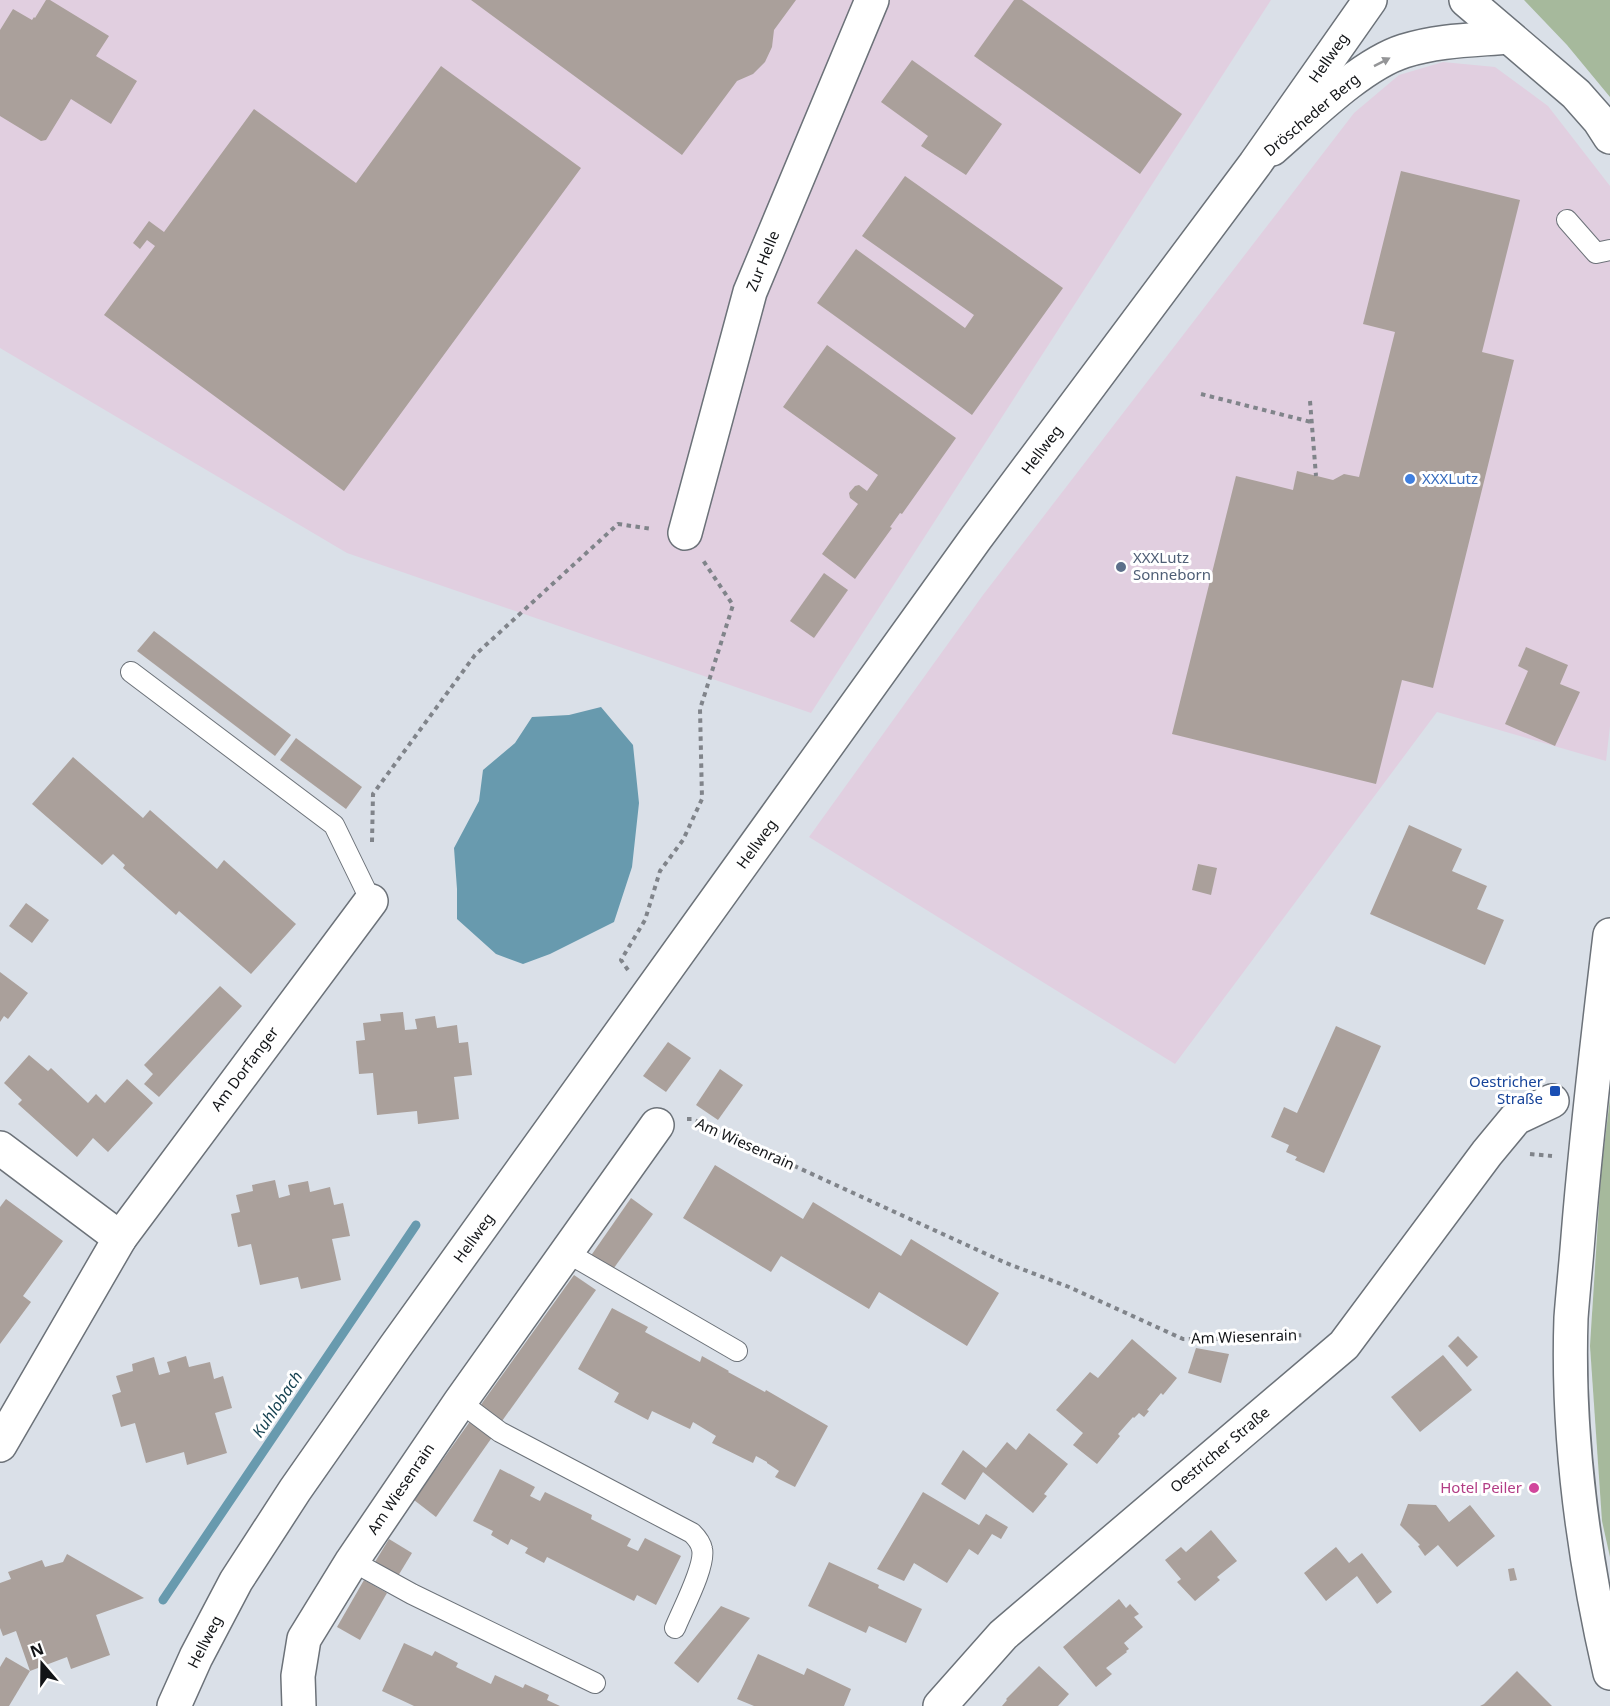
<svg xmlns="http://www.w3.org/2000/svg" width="1610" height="1706" font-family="'Noto Sans',sans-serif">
	<rect width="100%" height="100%" fill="#dae0e8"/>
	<!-- commercial -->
	<g fill="#e1cfe0">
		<path d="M0,0H1271L811,713L347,553L0,348Z"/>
		<path d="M1443,62L1495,67L1548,106L1610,186V726L1606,761L1437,712L1175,1064L809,837L983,595L1354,113L1399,75Z"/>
	</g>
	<!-- green -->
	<g fill="#a6b99c">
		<path d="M1524,0H1610V97L1567,45Z"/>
		<path d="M1610,1098V1557L1602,1521L1590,1346L1601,1173Z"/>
	</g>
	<!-- water -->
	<path fill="#689aae" d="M601,707L633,745L639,803L632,867L614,922L550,954L523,964L496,954L457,919V889L454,848L479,801L483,770L515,743L532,717L569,715Z"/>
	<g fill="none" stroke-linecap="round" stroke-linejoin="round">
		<!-- stream -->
		<path stroke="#689aae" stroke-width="9" d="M163,1600L416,1225"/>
	</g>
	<!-- building -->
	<g fill="#aaa09b">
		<path d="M46,0H50L109,36L96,56L137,81L111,124L71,99L46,140L41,141L0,116V30L13,9L32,20L34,17L35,18Z"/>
		<path d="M471,0H796L774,30L772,47L765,62L753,74L737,81L682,155Z"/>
		<path d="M1014,0H1022L1182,114L1140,174L974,56Z"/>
		<path d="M912,60L1002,124L966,175L921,146L928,136L881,102Z"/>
		<path d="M441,66L581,168L344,491L104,315L155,246L147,240L140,249L133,243L149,221L164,232L254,109L356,183Z"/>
		<path d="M1401,171L1520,200L1482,352L1514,360L1433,688L1402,680L1376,784L1172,734L1236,476L1293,490L1297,471L1333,480L1344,474L1359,477L1395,332L1363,324Z"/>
		<path d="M905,176L1063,288L972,415L817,303L856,249L965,328L974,315L862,236Z"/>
		<path d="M827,345L956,438L902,514L900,513L890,527L892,528L855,579L822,554L858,504L850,498L849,493L855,486L859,485L867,491L878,475L783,407Z"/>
		<path d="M824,573L848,590L814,638L790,621Z"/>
		<path d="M154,631L291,735L275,756L137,651Z"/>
		<path d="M1526,647L1568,665L1560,684L1580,692L1555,746L1505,724L1528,671L1518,666Z"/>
		<path d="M296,738L362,787L346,809L280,760Z"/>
		<path d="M73,757L143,818L150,810L217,869L224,860L296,924L251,974L179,911L176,915L123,868L125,865L113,854L102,865L32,804Z"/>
		<path d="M1409,825L1462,849L1452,871L1487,886L1477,909L1504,920L1485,965L1370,914Z"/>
		<path d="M1198,864L1217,868L1211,895L1192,890Z"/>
		<path d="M26,903L49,920L32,943L9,926Z"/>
		<path d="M0,972L28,993L8,1019L4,1016L0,1022Z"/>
		<path d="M220,986L242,1006L159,1097L144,1084L153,1074L144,1065Z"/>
		<path d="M403,1012L405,1030L417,1029L415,1019L435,1016L437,1028L457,1025L459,1043L468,1042L472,1075L454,1077L459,1119L418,1124L417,1111L377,1115L373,1073L359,1074L356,1041L365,1040L363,1023L381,1021L380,1014Z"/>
		<path d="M1336,1026L1381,1046L1324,1173L1295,1160L1297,1157L1286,1152L1289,1145L1271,1137L1284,1107L1297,1113Z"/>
		<path d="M668,1042L691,1058L666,1092L643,1076Z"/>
		<path d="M29,1055L48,1071L51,1068L88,1103L96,1094L105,1103L127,1079L153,1103L108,1152L93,1138L77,1157L18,1104L22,1100L4,1083Z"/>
		<path d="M720,1069L743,1085L718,1120L696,1105Z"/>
		<path d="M715,1165L803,1219L813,1202L901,1256L911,1239L999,1293L967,1346L879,1292L869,1309L781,1256L771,1272L683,1218Z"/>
		<path d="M275,1180L279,1198L290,1195L288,1185L308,1181L310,1192L330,1187L334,1205L343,1203L350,1236L332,1239L341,1280L301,1289L298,1277L260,1285L251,1244L238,1247L231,1214L240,1212L236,1195L253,1191L252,1185Z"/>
		<path d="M631,1198L653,1214L611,1272L590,1257Z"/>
		<path d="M6,1199L63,1241L23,1296L31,1302L0,1344V1207Z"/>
		<path d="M574,1275L596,1290L502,1421L480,1406Z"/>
		<path d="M612,1308L648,1327L645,1332L700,1362L702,1356L729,1371L728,1372L765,1392L766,1390L828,1426L795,1487L775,1477L779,1471L767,1463V1462L756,1456L753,1463L712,1443L716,1436L693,1422L690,1429L652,1411L648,1420L614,1402L619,1393L578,1369Z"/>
		<path d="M1458,1336L1478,1357L1467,1367L1448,1346Z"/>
		<path d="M1132,1339L1177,1378L1163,1395L1161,1393L1147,1410L1149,1411L1144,1417L1139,1413L1134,1418L1133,1417L1118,1434L1120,1436L1097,1464L1073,1445L1083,1433L1056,1410L1090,1372L1098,1378Z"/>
		<path d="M1196,1348L1229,1354L1221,1383L1188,1373Z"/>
		<path d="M1443,1355L1472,1390L1420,1432L1391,1397Z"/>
		<path d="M186,1356L189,1367L210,1362L214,1379L223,1376L232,1408L215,1413L227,1453L187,1465L184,1452L146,1463L135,1423L121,1427L112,1395L121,1392L116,1376L133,1371L132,1364L154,1357L159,1375L170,1372L167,1362Z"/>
		<path d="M471,1420L493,1436L436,1517L414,1500Z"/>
		<path d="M1029,1433L1068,1464L1044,1494L1047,1496L1033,1513L983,1472L965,1500L941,1484L963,1450L986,1468L1007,1442L1016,1450Z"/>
		<path d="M500,1469L535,1487L530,1496L540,1501L545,1492L592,1515L591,1519L631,1539L627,1546L638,1551L645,1538L681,1556L656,1605L637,1595L634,1601L547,1557L544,1563L525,1553L528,1548L511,1539L508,1545L491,1535L493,1531L473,1521Z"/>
		<path d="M923,1492L979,1525L986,1514L1008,1527L1001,1539L992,1534L978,1555L969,1549L947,1583L914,1563L904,1581L877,1569Z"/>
		<path d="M1408,1504L1436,1505L1449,1522L1470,1505L1495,1536L1457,1567L1438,1545L1425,1556L1418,1546L1420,1545L1400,1525Z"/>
		<path d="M1211,1530L1237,1561L1217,1577L1220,1580L1195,1601L1177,1582L1181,1579L1165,1560L1181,1547L1186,1552Z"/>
		<path d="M389,1539L412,1553L398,1576L375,1562Z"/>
		<path d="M1336,1547L1349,1563L1362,1553L1392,1592L1377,1604L1357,1576L1326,1601L1304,1573Z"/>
		<path d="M67,1554L144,1598L96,1615L110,1655L71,1669L67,1657L30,1671L16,1631L3,1636L0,1628V1583L11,1579L8,1572L42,1560L45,1567L63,1562Z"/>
		<path d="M829,1562L879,1585L878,1588L922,1609L906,1643L869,1626L866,1633L808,1606Z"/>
		<path d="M1514,1568L1517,1580L1510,1581L1508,1569Z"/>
		<path d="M364,1580L387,1593L360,1640L337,1627Z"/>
		<path d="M1119,1599L1126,1608L1130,1604L1139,1614L1134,1617L1143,1627L1124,1643L1129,1649L1126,1651L1127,1652L1106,1668L1112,1674L1096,1687L1063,1647Z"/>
		<path d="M721,1606L750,1618L698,1683L674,1663Z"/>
		<path d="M404,1643L432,1656L435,1651L458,1663L456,1667L491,1684L495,1675L523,1688L525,1684L549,1695L547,1700L560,1706H414L382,1691Z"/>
		<path d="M758,1654L804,1675L807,1668L851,1689L844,1706H754L737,1699Z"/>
		<path d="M6,1657L30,1671L9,1706H0V1667Z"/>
		<path d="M1039,1666L1069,1694L1058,1706H1002L1007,1700L1006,1699Z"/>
		<path d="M1517,1671L1552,1706H1480L1484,1704Z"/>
	</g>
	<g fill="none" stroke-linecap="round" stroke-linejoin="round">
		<defs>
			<g id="service">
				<path d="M1567,220L1596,253L1610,250"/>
				<path d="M131,672L334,825L371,901"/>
				<path d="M566,1252L737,1351"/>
				<path d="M460,1402L500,1432L692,1533C697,1538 701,1543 702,1549C706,1566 682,1610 675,1628"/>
				<path d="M352,1561L412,1594L595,1683"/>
			</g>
			<g id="minor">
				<path d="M1466,0L1576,94L1599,120L1610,137"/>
				<path d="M1272,149C1308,118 1360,65 1404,51C1438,40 1474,40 1509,37"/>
				<path d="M685,533L750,292L872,0"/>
				<path d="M1610,935C1598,1035 1586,1136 1578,1237C1576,1264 1573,1291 1571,1318C1567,1434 1584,1560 1610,1673"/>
				<path d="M0,1148L120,1238"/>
				<path d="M0,1445L120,1238L371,901"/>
				<path d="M299,1706L298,1676L304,1639L352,1561L460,1402L657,1125"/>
				<path d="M940,1706L1003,1635L1344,1345L1487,1153L1516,1118L1552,1101"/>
			</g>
			<path id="tertiary" d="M174,1706L196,1657L236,1581L295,1490L395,1347L976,538L1255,164L1370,0"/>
		</defs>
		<!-- service casing -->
		<use href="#service" stroke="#6c7279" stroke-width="22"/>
		<!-- minor casing -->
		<use href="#minor" stroke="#6c7279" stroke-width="36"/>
		<!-- tertiary casing -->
		<use href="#tertiary" stroke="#6c7279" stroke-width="36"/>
		<!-- path -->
		<g stroke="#80848a" stroke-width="4" stroke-dasharray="4.5 4.5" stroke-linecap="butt">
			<path d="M1201,394L1311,422"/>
			<path d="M1310,401L1316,476"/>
			<path d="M372,842L373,794L475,655L618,524L652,529"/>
			<path d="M628,970L621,960L645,920L660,871L683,840L702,799L700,709L733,605L702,559"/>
			<path d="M687,1119H692L1006,1263L1069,1287L1183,1339H1225L1304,1335"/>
			<path d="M1530,1154L1552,1156"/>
		</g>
		<!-- service -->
		<use href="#service" stroke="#fff" stroke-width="20"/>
		<!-- minor -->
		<use href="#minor" stroke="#fff" stroke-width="33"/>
		<!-- tertiary -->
		<use href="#tertiary" stroke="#fff" stroke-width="33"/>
	</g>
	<!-- one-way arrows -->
	<defs><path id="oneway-solid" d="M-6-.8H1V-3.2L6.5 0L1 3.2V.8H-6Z" transform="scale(1.5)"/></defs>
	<use fill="#949597" href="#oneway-solid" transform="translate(1382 62) rotate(-27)"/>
	<!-- markers -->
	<circle fill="#3f7fe0" stroke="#fff" stroke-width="2" cx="1410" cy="479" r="6"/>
	<circle fill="#5c6f8a" stroke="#fff" stroke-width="2" cx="1121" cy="567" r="6"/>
	<rect fill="#1a4fb4" stroke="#fff" stroke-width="2" x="1549" y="1085" width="12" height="12" rx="3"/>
	<circle fill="#d1479c" stroke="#fff" stroke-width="2" cx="1534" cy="1488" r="6"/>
	<g text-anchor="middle" stroke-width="6" stroke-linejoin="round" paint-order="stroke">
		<!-- street labels -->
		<g font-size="15" fill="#121417" stroke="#fff">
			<text transform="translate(1329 58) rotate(-55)" y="5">Hellweg</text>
			<text transform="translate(1312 115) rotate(-40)" y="5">Dröscheder Berg</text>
			<text transform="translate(763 261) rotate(-68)" y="5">Zur Helle</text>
			<text transform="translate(1042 450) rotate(-53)" y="5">Hellweg</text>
			<text transform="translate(757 844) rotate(-54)" y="5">Hellweg</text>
			<text transform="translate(245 1069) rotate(-53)" y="5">Am Dorfanger</text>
			<text transform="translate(745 1144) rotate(24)" y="5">Am Wiesenrain</text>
			<text transform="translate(474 1238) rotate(-54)" y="5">Hellweg</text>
			<text transform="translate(1244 1337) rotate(-2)" y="5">Am Wiesenrain</text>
			<text transform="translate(1220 1450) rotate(-40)" y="5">Oestricher Straße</text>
			<text transform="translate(401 1489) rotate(-56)" y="5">Am Wiesenrain</text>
			<text transform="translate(205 1642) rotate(-63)" y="5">Hellweg</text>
		</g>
		<!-- shop labels -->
		<g font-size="15" fill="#366cbe" stroke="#fff" text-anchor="start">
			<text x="1422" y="484">XXXLutz</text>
		</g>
		<!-- service labels -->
		<g font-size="15" fill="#4e5e75" stroke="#fff" text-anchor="start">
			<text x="1133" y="563">XXXLutz<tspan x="1133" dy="17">Sonneborn</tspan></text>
		</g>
		<!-- transit labels -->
		<g font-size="15" fill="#164399" stroke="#fff" text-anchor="end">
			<text x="1543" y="1087">Oestricher<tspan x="1543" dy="17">Straße</tspan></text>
		</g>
		<!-- hotel labels -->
		<g font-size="15" fill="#b23c85" stroke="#fff" text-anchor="end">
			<text x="1522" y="1493">Hotel Peiler</text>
		</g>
		<!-- water labels -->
		<g font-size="16" font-style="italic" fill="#123f4e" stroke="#fff">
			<text transform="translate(277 1404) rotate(-56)" y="6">Kuhlobach</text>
		</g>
	</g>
	<!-- north arrow -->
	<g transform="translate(42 1664) rotate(340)" stroke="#ffffff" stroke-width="4.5" paint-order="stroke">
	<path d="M0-4.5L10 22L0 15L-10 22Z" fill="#121417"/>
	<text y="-9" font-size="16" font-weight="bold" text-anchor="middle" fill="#121417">N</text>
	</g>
</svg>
